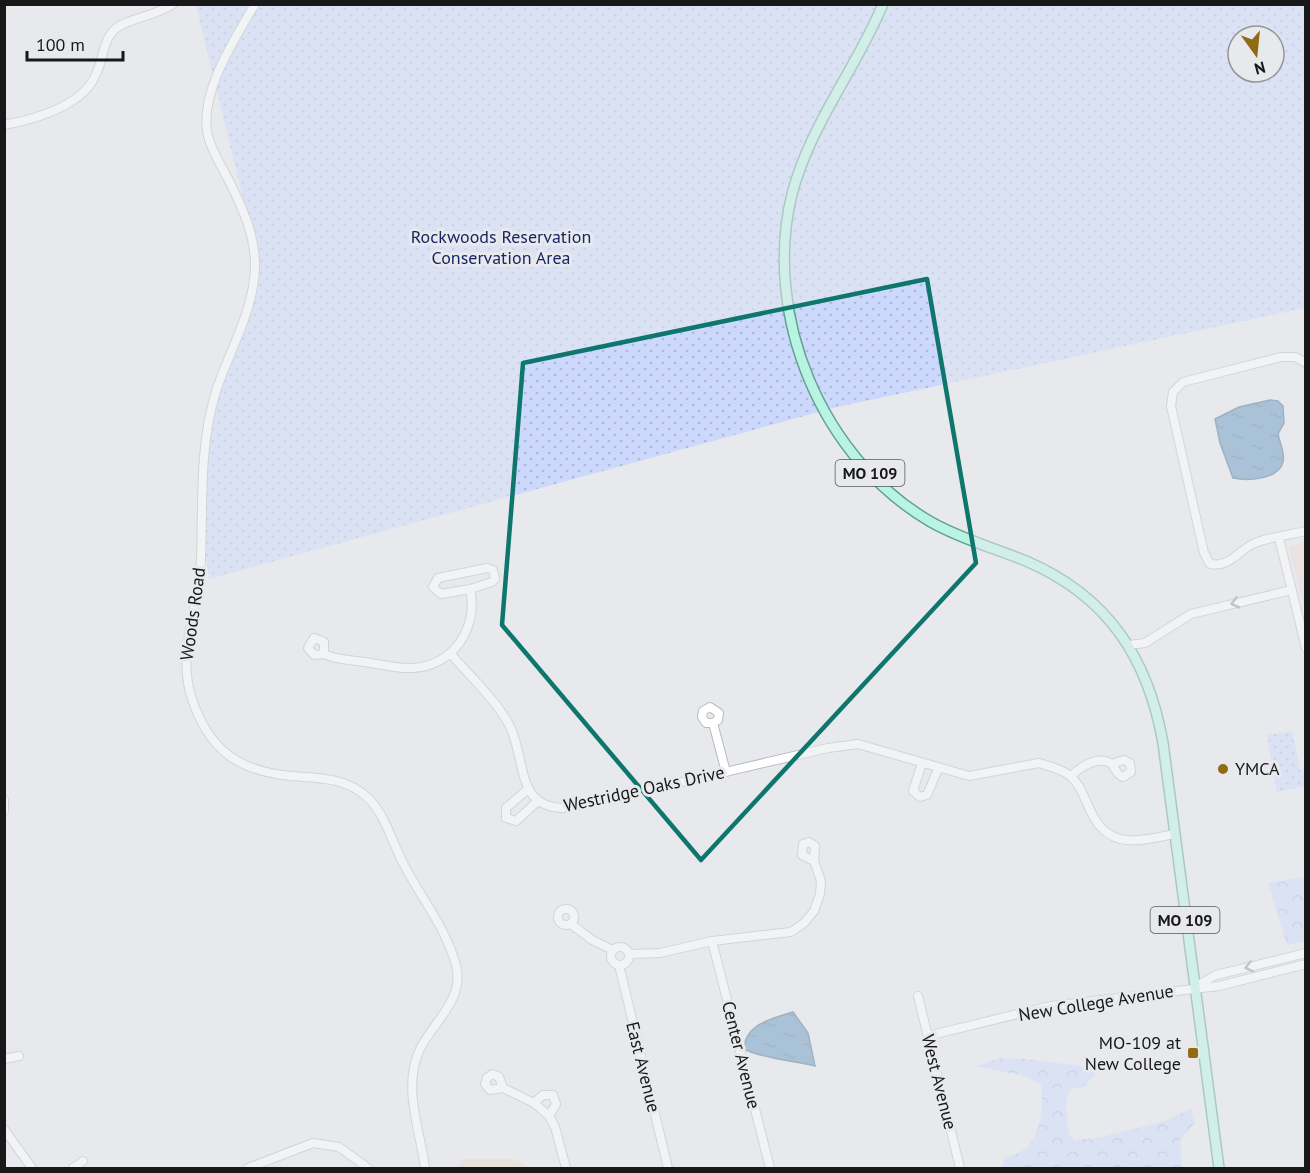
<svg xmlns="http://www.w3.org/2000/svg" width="1310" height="1173" font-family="'PT Sans',sans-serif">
	<defs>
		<pattern id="forest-crowns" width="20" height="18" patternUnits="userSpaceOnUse" patternTransform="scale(1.5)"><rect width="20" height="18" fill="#ccd9fd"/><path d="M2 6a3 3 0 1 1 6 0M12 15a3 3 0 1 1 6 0" fill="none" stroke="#aebad8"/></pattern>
		<pattern id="park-dots" width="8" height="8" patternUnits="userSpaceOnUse" patternTransform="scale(1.5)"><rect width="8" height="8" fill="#ccd9fd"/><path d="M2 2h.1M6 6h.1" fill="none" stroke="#aebad8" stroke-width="1.8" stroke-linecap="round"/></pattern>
		<pattern id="water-ripples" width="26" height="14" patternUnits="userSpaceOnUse" patternTransform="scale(1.5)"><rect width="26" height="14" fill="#6093bd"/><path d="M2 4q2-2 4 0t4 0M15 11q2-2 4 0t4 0" fill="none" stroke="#4e7799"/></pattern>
	</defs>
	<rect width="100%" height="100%" fill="#e7e9ec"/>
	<!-- commercial -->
	<path fill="#eedbcb" d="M464,1159H515L529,1168H458Z"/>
	<!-- education -->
	<path fill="#f2d8d6" d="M1305,542H1306L1305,612L1289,546Z"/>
	<!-- forest -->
	<g fill="url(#forest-crowns)">
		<path d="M1305,877V941L1287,945L1268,883Z"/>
		<path d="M1000,1058L1027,1059L1094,1068L1096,1074L1083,1087L1071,1089L1067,1096L1066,1105L1068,1133L1075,1140L1098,1138L1165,1121L1191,1108L1195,1123L1180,1140L1182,1168H1003L1004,1158C1010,1156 1017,1154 1022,1151C1041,1140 1044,1103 1041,1084L1024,1076L976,1066Z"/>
	</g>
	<!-- park -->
	<g fill="url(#park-dots)" fill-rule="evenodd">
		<path d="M196,5H1305V308L837,407L209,579L200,511L216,391L258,278L253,240ZM1238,36H1274V72H1238Z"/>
		<path d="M1292,731L1300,769L1305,768V786L1277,792L1267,735Z"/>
	</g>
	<!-- water -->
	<g fill="url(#water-ripples)" stroke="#4a6e8c" stroke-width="1.5">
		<path d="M1270,400L1278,401L1283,406L1284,423L1278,434C1280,444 1285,452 1283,462C1278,480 1248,481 1233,478L1220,443L1215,419L1239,407Z"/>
		<path d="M793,1012L808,1033L815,1066C794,1061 761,1058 744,1049C745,1024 773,1018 793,1012Z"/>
	</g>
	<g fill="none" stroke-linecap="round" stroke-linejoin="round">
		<defs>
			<g id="minor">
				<path d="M255,4C235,39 198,94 208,136C213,155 226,173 234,191C245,214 254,236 255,262C256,307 230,349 216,391C199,447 203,502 201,559C199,607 176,652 192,699C209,750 238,771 291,776C318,778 346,777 368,798C385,814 392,842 403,863C421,898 445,926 456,965C465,999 434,1021 420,1049C402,1087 420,1129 425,1168"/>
				<path d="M4,125C36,119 84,106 97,72C103,59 103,41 114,30C125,19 156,16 173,4"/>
				<path d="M1306,363L1295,357H1281L1183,382L1173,392L1171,406L1204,553L1210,564C1229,568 1238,551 1253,544C1268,537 1289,535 1306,531"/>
				<path d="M1279,538L1306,648"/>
				<path d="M1129,645L1145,643L1191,614L1292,590"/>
				<path d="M450,653C469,675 492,696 507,721C529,757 511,816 576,807L828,748L858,744L969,776L1039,763C1049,766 1061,769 1069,775C1090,791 1086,829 1120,839C1136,843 1158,837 1175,834"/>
				<path d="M324,654V642L314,638L308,648L314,655L324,654C336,660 352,660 365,662C380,664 397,669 412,668C453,667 479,627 470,589L441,594L433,587L438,578L487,568L493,570L495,579L492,582L470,589"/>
				<path d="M713,723H706L702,717L703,711L710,707L719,713L718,720L713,723L726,772"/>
				<path d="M922,763L913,791L920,797L927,795L938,769"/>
				<path d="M1071,776C1079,768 1098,755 1110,763C1116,767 1115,774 1123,777L1131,772L1130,763L1124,760L1111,764"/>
				<path d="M528,789L506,808V818L516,821L538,801"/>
				<path d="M4,800V811"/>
				<circle cx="566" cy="917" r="8"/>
				<path d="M571,924L592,940L613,950"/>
				<path d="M712,941L770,1168"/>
				<circle cx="620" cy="956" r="9"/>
				<path d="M629,954L660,953L712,941L791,932L804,923L814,911L820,894L821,881L814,861L815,846L809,842L803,844L802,855L814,861"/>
				<path d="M619,965L668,1168"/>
				<path d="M1198,985L1216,975L1306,953"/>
				<path d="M918,996L960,1168"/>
				<path d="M927,1036L1051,1006L1219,986L1306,964"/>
				<path d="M4,1059L19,1056"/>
				<path d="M503,1088L499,1077L492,1074L487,1078L485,1084L490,1090L503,1088L534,1103L549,1116L555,1127L566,1168"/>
				<path d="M534,1103L543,1095H553L556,1104L549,1116"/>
				<path d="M4,1129L32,1168"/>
				<path d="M73,1168L83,1161"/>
				<path d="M248,1168L313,1143L339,1147L368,1168"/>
			</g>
			<path id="major" d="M883,4C856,69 810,125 792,194C762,316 822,459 931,522C961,539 994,548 1026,561C1108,596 1148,658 1163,743L1219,1168"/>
		</defs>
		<!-- minor casing -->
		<use href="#minor" stroke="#b9bbbd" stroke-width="10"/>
		<!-- major casing -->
		<use href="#major" stroke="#62a290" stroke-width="12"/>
		<!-- minor -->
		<use href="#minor" stroke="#fff" stroke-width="8"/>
		<!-- major -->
		<use href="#major" stroke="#b9f4e3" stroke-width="9"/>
	</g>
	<!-- one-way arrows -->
	<defs><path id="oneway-chevron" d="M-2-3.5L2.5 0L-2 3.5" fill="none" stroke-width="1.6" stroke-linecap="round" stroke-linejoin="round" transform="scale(1.5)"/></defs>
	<g stroke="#979798">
		<use href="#oneway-chevron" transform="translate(1235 603) rotate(167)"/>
		<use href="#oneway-chevron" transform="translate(1249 967) rotate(166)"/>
	</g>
	<!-- marked area -->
	<path d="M0 0H1310V1173H0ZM927,279L976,563L701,860L502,625L523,363Z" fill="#e7e9ec" fill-opacity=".55" fill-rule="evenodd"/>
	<path fill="none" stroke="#0f766e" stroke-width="4.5" stroke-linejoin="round" d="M927,279L976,563L701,860L502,625L523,363Z"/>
	<!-- markers -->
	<g fill="#916b12" stroke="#e7e9ec" stroke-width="2">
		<circle cx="1223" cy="769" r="6"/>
		<rect x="1187" y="1047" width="12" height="12" rx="3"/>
	</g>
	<g text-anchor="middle" stroke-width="6" stroke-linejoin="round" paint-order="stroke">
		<!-- shield labels -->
		<g fill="#e7e9ec" stroke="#565758" stroke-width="1.5">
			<rect x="835.5" y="460" width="69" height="26" rx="4.5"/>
			<rect x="1150.5" y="907" width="69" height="26" rx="4.5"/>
		</g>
		<g font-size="16" font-weight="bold" fill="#181819">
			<text x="870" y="479">MO 109</text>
			<text x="1185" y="926">MO 109</text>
		</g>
		<!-- park labels -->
		<g font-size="18" fill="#182665" stroke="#e7e9ec">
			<text x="501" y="243">Rockwoods Reservation<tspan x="501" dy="21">Conservation Area</tspan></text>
		</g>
		<!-- street labels -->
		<g font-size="18" fill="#181819" stroke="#e7e9ec">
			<text transform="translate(193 614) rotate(-82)" y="6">Woods Road</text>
			<text transform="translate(644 789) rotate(-12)" y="6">Westridge Oaks Drive</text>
			<text transform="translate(1096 1003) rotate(-9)" y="6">New College Avenue</text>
			<text transform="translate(741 1055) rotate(76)" y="6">Center Avenue</text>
			<text transform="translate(643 1067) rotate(76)" y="6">East Avenue</text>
			<text transform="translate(939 1082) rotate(76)" y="6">West Avenue</text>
		</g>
		<!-- poi labels -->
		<g font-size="18" fill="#181819" stroke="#e7e9ec" text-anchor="start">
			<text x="1235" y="775">YMCA</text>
			<text x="1181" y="1049" text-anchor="end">MO-109 at<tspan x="1181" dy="21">New College</tspan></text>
		</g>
	</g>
	<!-- border -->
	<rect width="1310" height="1173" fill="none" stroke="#181819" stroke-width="12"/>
	<!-- north arrow -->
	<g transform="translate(1256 54) rotate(165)"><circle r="28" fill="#e7e9ec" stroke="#949598" stroke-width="1.5"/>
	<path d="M0-4.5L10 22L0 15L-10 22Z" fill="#916b12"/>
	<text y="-9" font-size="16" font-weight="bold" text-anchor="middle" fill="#181819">N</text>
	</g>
	<!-- scale -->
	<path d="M27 51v9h96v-9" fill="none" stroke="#181819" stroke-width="3"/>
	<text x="36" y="51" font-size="18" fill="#181819" stroke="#e7e9ec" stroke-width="4.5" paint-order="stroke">100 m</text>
</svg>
